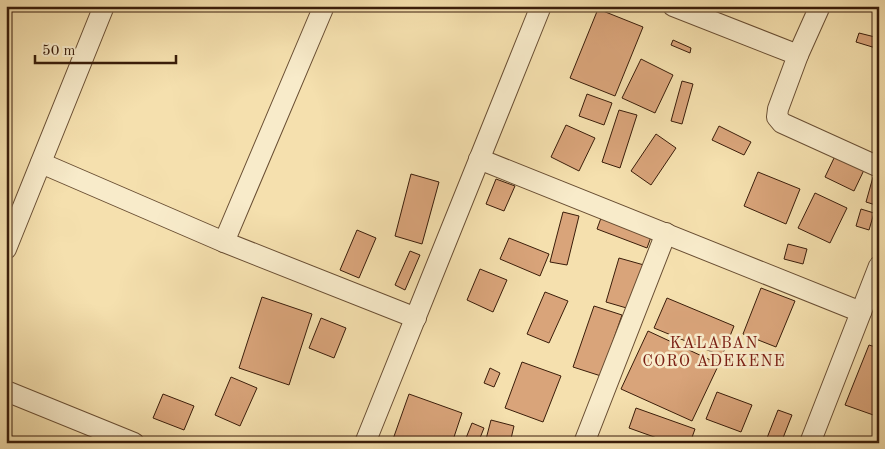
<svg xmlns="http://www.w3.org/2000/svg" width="885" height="449" font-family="'Old Standard TT',serif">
	<rect width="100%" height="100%" fill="#f5e0ae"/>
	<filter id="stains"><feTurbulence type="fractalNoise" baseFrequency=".004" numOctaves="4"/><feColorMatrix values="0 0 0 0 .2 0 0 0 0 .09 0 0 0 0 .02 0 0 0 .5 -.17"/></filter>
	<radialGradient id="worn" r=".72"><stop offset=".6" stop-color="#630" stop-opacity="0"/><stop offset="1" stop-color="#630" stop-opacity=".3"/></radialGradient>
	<!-- building -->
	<g fill="#d9a47a" stroke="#3a1d0a">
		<path d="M598,9L643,27L615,96L570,78Z"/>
		<path d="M859,33L879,38V49L856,42Z"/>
		<path d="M673,40L691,48L690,53L671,45Z"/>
		<path d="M641,59L673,75L655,113L622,98Z"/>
		<path d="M682,81L693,84L682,124L671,121Z"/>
		<path d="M587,94L612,103L604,125L579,116Z"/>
		<path d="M619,110L637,115L620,168L602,162Z"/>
		<path d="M566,125L595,138L579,171L551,157Z"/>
		<path d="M719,126L751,142L744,155L712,140Z"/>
		<path d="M656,134L676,148L651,185L631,171Z"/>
		<path d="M835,156L864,170L854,191L825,177Z"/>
		<path d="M758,172L800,189L786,224L744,206Z"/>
		<path d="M411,174L439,182L422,244L395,236Z"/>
		<path d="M873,177L879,179V206L866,202Z"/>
		<path d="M496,179L515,186L504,211L486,204Z"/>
		<path d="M815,193L847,208L830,243L798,228Z"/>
		<path d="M861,209L874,213L869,230L856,226Z"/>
		<path d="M563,212L579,216L567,265L550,262Z"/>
		<path d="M601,218L651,237L647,248L597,229Z"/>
		<path d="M357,230L376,238L359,278L340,270Z"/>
		<path d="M509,238L549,254L540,276L500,259Z"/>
		<path d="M788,244L807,249L803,264L784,259Z"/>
		<path d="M410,251L420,255L405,290L395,285Z"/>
		<path d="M619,258L644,265L630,309L606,302Z"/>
		<path d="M480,269L507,280L493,312L467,300Z"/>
		<path d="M761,288L795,301L776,347L743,334Z"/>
		<path d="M545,292L568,301L549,343L527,334Z"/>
		<path d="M262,297L312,314L289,385L239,368Z"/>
		<path d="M667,298L734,326L722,356L654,328Z"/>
		<path d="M594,306L622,315L601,376L573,367Z"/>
		<path d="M321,318L346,328L334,358L309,348Z"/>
		<path d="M648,331L719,364L692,421L621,389Z"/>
		<path d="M869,345L879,348V417L845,405Z"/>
		<path d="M522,362L561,376L543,422L505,408Z"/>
		<path d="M490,368L500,373L494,387L484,383Z"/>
		<path d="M231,377L257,388L240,426L215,415Z"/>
		<path d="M717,392L752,405L741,432L706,419Z"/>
		<path d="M163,394L194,406L184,430L153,418Z"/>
		<path d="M409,394L462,413L452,443L392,442Z"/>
		<path d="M636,408L695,429L690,443H671L629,428Z"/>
		<path d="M778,410L792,415L781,443H765Z"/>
		<path d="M491,420L514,426L510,443H485Z"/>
		<path d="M472,423L484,428L478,443H464Z"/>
	</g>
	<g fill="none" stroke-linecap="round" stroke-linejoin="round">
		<defs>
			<g id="street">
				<path d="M673,6L798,55"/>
				<path d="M820,6L798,55L778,109L777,117L782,123L879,167"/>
				<path d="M479,159L861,312"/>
				<path d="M41,163L224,242L416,318"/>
				<path d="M224,242L324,6"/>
				<path d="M6,249L104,6"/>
				<path d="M6,391L134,443"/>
				<path d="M365,443L541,6"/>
				<path d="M584,443L666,233"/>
				<path d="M810,443L879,266"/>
			</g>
		</defs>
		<!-- street casing -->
		<use href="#street" stroke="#694e33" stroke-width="22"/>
		<!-- street -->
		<use href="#street" stroke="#f8ebca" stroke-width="20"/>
	</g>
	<g text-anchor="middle" stroke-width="5" stroke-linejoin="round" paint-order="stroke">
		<!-- quarter labels -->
		<g font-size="16" letter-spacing="1" fill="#7a1f14" stroke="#f8ebca">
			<text x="714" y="348">KALABAN<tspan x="714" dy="18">CORO ADEKENE</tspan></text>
		</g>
	</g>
	<!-- margin -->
	<rect width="885" height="449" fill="none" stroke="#f5e0ae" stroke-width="25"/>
	<rect x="8" y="8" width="870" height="434" fill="none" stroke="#3a1d0a" stroke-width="2.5"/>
	<rect x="12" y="12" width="860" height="424" fill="none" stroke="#3a1d0a"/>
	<!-- scale -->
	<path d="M35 55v8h141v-8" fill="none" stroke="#3a1d0a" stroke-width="2.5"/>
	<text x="42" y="55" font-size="15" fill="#3a1d0a" stroke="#f8ebca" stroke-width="4" paint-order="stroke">50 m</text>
	<rect width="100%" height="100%" filter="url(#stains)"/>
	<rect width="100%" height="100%" fill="url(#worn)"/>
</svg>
